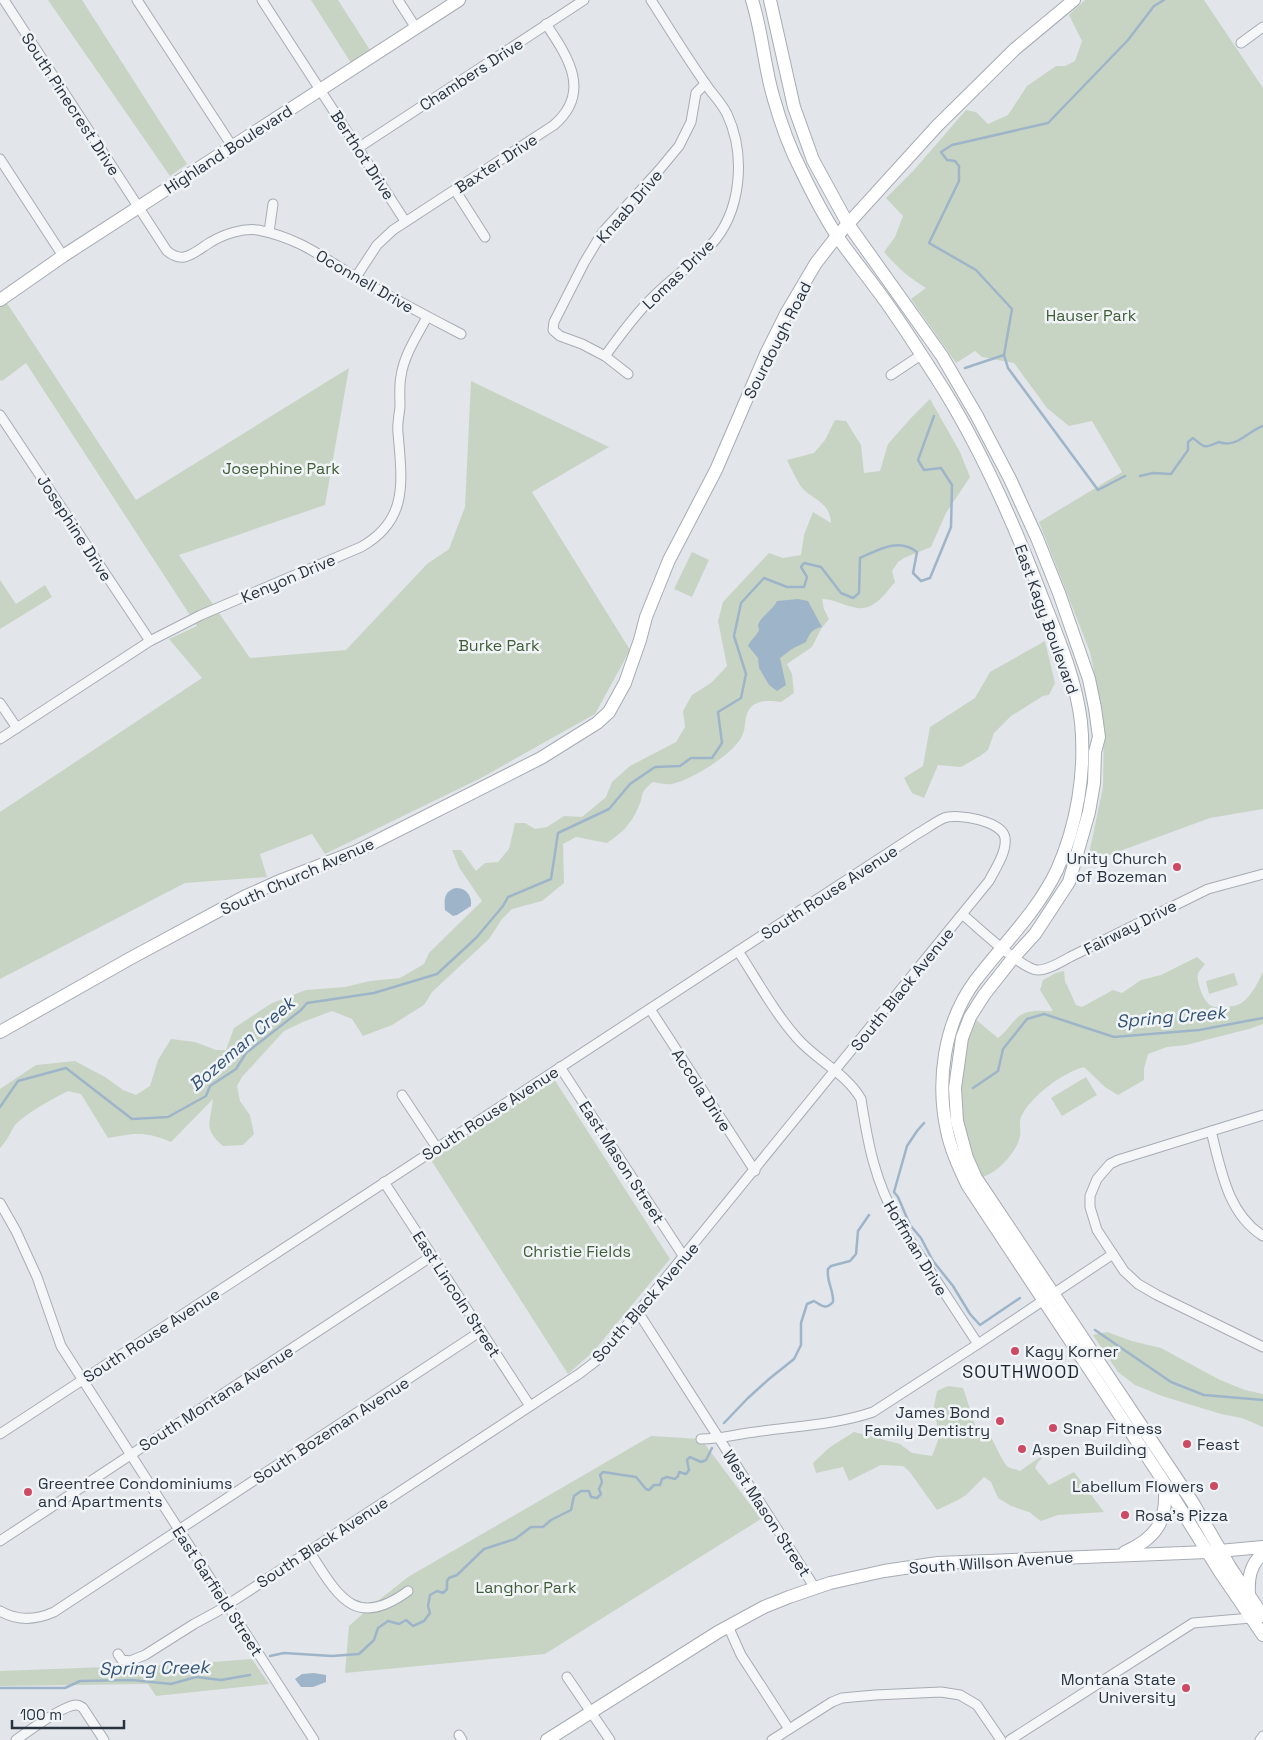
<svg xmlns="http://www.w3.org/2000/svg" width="1263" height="1740" font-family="'Space Grotesk',sans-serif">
	<rect width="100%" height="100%" fill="#e2e5ea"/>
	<!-- green -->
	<g fill="#c8d4c3">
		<path d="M48,0H82L187,164L170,176Z"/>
		<path d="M311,0H338L370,50L351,63Z"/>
		<path d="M1085,0H1204L1263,88V809L1210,818L1090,862L1089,854L1103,787L1104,724L1090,652L1039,522L1122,472L1092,421L1069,426L1047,408L1014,363L982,357L975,351L956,363L911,299L926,288C909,278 897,267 884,252L895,237L903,216L886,198L914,170L966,110L976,112L988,124L1008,115L1027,86L1056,66H1065L1075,61L1082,41L1069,15Z"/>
		<path d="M7,303L136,500L349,368L325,505L179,555L250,658L346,650L427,564L449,549L465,507L471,381L609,447L532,492L630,650L595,714L481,778L325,854L312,834L260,854L267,877L185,883L0,979V812L202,678L169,639L197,626L26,363L2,381L0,380V307Z"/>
		<path d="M930,399L960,452L970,477L946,513L931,547L904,558L898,562L892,571L895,582C884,595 873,613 853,607C842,605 834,599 822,599L824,609L829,619L821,629L812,647L787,664L792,674L794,693L781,702C771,701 759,699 751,707C743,715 747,727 742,736C734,754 691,780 672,784C667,785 659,783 653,782C638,794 645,794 638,808C632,823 620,835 607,843L576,837L563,844L564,883L542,901L512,909L502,919L489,939L432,992L424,1005L392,1025L363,1036L352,1019L332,1011L303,1022L284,1031L242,1077L237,1086L240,1101L250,1115L254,1134L243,1145L223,1146C202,1128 211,1122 213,1099L171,1142C145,1131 135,1133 108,1138L81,1094L68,1091C54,1098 25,1114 15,1125C10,1133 7,1141 0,1148V1089L36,1065L75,1061L105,1077L123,1090L136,1095L150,1086L158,1060L171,1039L195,1042L216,1050H226L234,1028L272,1003L306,990L345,987L370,981L400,978L424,964L429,953L482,901L460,869L452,850H461L476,871L485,863L498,862L509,849L515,823H525L535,829L547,827L564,816L582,817L606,797L612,782L630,766L676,742L685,727L683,711L692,695L711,683L727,666L718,621L723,602L769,553L783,558L801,555L804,535L813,512L831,523C830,500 810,500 800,485C795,477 791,468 787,460L814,453L825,440L835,420L846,421L861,445L864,473L880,471L888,444L911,418Z"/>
		<path d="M692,552L709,560L692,597L674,589Z"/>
		<path d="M0,580L16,604L45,585L52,597L0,629Z"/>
		<path d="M1045,641L1055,683L1049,695L1043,696L1011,716L994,733L988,750L980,756L961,767L938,765L924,798L912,793L904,778L923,766L930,727L975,698L990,672Z"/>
		<path d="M1197,957L1205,964C1203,967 1199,971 1198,974C1196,982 1204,1003 1212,1006C1221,1009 1236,1007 1243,1002C1252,995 1258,982 1263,972V1024L1249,1029L1186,1045L1167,1047L1148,1054L1144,1069V1080L1118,1095L1105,1087L1084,1067C1062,1073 1031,1096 1021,1117C1019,1123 1021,1130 1020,1136C1017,1152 997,1174 982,1177L965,1143L959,1090L964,1048L975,1019L998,1038C1009,1031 1014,1015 1028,1012C1035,1010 1045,1011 1053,1011L1040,990L1043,980L1056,973L1064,971L1065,981L1076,1005L1082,1007L1113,990L1122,993L1141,980L1161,975Z"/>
		<path d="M1234,973L1238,985L1209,994L1206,981Z"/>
		<path d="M1086,1077L1097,1095L1062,1116L1051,1098Z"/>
		<path d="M554,1079L670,1259L594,1351L568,1374L431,1160Z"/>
		<path d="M1107,1332L1132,1341L1161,1348L1220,1380L1245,1390L1263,1394V1427L1242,1418L1221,1414L1162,1396L1135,1385L1118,1372L1093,1335Z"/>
		<path d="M948,1386L963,1388C969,1404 972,1419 979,1434L987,1431C994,1440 1001,1461 1008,1467C1011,1469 1017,1469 1020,1471L1050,1450L1038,1462L1035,1468L1049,1485L1074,1472L1104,1512L1058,1515L1041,1521L1029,1512L1011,1506L998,1498L991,1482L984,1477L966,1495L958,1500L937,1510L909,1471L903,1466L881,1465L849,1481L843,1467L816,1473L813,1463L830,1447L854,1432L900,1444L912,1453L932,1456L939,1438L934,1406L937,1391Z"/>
		<path d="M651,1436L701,1439L761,1519L545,1654L345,1673L349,1626L374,1604L408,1577Z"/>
		<path d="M252,1659L269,1684L156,1696L148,1684L0,1686V1671L186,1664Z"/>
	</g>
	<!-- water -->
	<g fill="#9eb5c9">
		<path d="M798,599L808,601L822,627C812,629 810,633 806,642L792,649L780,658L786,685L777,691L769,685L759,668L758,658L748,646C751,639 756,637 759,630L758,625C762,615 772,611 777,601Z"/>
		<path d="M456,888C466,888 472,895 471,906L457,915L453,916L445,910C444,899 444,891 456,888Z"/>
		<path d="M314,1673L326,1675V1682L313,1687H301L295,1679L302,1674Z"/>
	</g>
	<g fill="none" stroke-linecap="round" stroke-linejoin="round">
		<!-- stream -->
		<g stroke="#9eb5c9" stroke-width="2.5">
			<path d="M965,368L1004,355"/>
			<path d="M1125,476L1098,490L1008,368L1004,355L1012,309L976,270L929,243L959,181V166L955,161L947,160L941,152L952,145L1048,123L1128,40L1154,6L1164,0"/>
			<path d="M1140,476L1153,473L1171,474L1188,450V442L1193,438C1206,449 1204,448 1219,442C1236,449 1248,431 1263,426"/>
			<path d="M973,1088L998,1071L1003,1049L1027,1019L1044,1014L1114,1037L1199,1030L1263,1018"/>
			<path d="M0,1107L18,1081L66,1068L132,1119L168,1117L206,1096L210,1086L236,1069L246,1053L301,1010L307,1003L374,993L437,974L476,938L503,906L508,897L551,879L558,833L609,809L630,784L655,767L680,766L691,758H712L722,743L718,712L741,698L746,674L734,636L741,603L764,578L787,587H804L807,577L801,567L804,563L821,567L841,593L853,598L859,593L860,558C878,550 899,537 917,552L913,573L921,581L930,578L951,527L952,485L941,468L924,470L918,460L934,416"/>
			<path d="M924,1123L917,1131L907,1146L894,1192L898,1197L910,1225L921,1238L933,1261L953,1286L970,1314L980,1325L1020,1298"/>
			<path d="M1095,1330L1171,1382L1204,1395L1263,1400"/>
			<path d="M724,1423L748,1398L769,1379L794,1359L801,1345V1323L807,1304L814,1301C822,1306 826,1310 833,1302C834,1290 826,1281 828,1269L831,1266L850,1261L856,1254L858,1231L869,1215"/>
			<path d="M270,1656L284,1653L332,1656L359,1654L374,1640L378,1628L388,1621L399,1624L406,1620L413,1626L424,1621L430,1613L428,1606L430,1595L437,1591L443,1593L447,1589V1581L449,1578L457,1575L484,1549L515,1539L531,1527H543L551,1520L571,1510L574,1496L581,1491H589L591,1497L597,1498L601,1494L599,1489L602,1482L600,1475L603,1472L636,1477L646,1489L649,1490L654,1485H660L662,1479L667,1477L675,1479L678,1476L679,1472L686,1474L689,1470L687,1460L690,1457L701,1462L706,1460L712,1448"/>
			<path d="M0,1688H65L80,1681L132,1680L171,1684L196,1677L221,1680L250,1675"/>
		</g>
		<defs>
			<g id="street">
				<path d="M4,0L167,251C172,255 177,258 184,257C194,255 202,247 211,242C224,234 243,228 258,230C299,238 322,257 357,278C391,297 426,316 461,334"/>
				<path d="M137,0L232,146"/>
				<path d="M262,0L405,221"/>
				<path d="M398,0L416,28"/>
				<path d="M1241,43L1263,27"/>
				<path d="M358,148L584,0"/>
				<path d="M0,159L63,256"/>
				<path d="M455,190L485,237"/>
				<path d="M269,232L273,204"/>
				<path d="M356,277L377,245L393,230L554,125C592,92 568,57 546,24"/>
				<path d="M605,356C619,337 633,317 650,300C669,280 691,266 710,246C742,212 746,155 727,114C721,102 712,94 705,83C686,56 669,28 651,0"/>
				<path d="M628,374L605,356L582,344L560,336L553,330L554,322L584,263L602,233L660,169L679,146L691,122L696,93L705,84"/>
				<path d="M891,375L921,355"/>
				<path d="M0,415L150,641"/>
				<path d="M0,703L17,728"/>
				<path d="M0,739L150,641L201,615L361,547C409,520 402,481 398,433C397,425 399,415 400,407C400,397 399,386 401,376C404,355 417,336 427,317"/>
				<path d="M963,915C977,926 1022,970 1038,970C1048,970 1061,962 1070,957L1208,889L1263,874"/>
				<path d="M738,951C757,980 774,1012 797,1038C816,1060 846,1073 861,1099C868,1145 875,1181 898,1222L978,1344"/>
				<path d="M650,1009L755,1171"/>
				<path d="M560,1067L684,1257"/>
				<path d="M402,1095L437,1148"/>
				<path d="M1263,1115L1118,1160L1110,1164L1097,1179L1090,1196V1207L1097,1230L1124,1271L1138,1284L1157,1295L1263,1347"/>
				<path d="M1211,1131C1221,1169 1227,1213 1263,1236"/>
				<path d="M384,1182L530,1406"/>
				<path d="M0,1203L16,1231L37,1277L61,1346L314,1740"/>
				<path d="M638,1312L815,1588"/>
				<path d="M0,1434L917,834C926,829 935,822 944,818C957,813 1003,821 1005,838C1007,852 995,869 989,881L638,1312L596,1361L579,1374L218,1611L194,1624L145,1655L130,1661L122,1660L118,1654"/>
				<path d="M701,1439C720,1439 737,1434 755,1432C795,1426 835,1425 873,1412L978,1344L1113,1254"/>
				<path d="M0,1541L432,1256"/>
				<path d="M309,1551C337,1594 354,1631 408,1591"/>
				<path d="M0,1611C17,1621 36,1620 54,1612L481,1331"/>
				<path d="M728,1626L741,1655L789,1729"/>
				<path d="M567,1677L610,1740"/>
				<path d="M459,1735L462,1740"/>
				<path d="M16,1740C27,1732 64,1705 76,1705C80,1705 80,1706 83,1708L104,1740"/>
				<path d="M772,1740L832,1702L842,1698L875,1695L941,1692L960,1695L977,1705L1001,1740"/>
				<path d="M1010,1740L1193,1623L1251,1618"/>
				<path d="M1260,1740L1263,1736"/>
			</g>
			<g id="secondary">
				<path d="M752,0C762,31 764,65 773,96C780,121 789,147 801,170C812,193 825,218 839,239C854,260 871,281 886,302C906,330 925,360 944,390C984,455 1015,526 1042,597C1058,638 1076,679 1081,722C1086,772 1077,825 1057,870C1037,912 1003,944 975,981C944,1023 936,1081 947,1131C951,1151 959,1168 968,1186L1160,1476L1220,1572L1263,1635"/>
				<path d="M770,0L794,107L813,160L848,224L942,356L977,416L1010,479L1037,538L1059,593L1089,679L1095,708L1099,737L1095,752L1094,783L1089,812L1069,882L1035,934L1013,958L984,995L970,1017L962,1038L955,1088L957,1121L967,1158L976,1178L1193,1503L1230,1567L1263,1616"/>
				<path d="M0,300L63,256L459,0"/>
				<path d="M0,1032L131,958L244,897L282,880L357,851L541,758L597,723L609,712L625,683L640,640L646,617L669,560L716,470L766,354L787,312L816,263L837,236L937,126L1015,49L1074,0"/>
				<path d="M1125,1552C1157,1538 1169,1519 1164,1484"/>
				<path d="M1249,1595C1248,1578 1250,1565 1263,1553"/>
				<path d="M547,1740L718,1632L764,1607L789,1597L830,1583L884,1571L938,1563L1208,1552L1263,1547"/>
			</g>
		</defs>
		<!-- street casing -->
		<use href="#street" stroke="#a7acb4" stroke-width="11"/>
		<!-- secondary casing -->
		<use href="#secondary" stroke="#a7acb4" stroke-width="14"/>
		<!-- street -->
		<use href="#street" stroke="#f4f6f8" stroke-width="9"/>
		<!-- secondary -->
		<use href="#secondary" stroke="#fff" stroke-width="12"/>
	</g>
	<!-- markers -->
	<g fill="#cc4a63" stroke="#f1f4f7" stroke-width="2">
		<circle cx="1177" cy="867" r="5"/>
		<circle cx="1015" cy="1351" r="5"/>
		<circle cx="1000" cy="1421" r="5"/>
		<circle cx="1053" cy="1428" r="5"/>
		<circle cx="1187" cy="1444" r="5"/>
		<circle cx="1022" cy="1449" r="5"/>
		<circle cx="1214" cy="1486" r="5"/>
		<circle cx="28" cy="1492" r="5"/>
		<circle cx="1125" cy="1515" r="5"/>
		<circle cx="1186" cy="1688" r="5"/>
	</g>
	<g text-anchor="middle" stroke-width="5" stroke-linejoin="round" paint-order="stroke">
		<!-- street labels -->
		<g font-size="16" fill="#2a3441" stroke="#f1f4f7">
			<text transform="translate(471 74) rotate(-33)" y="6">Chambers Drive</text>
			<text transform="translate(71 104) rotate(57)" y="6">South Pinecrest Drive</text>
			<text transform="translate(228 149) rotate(-33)" y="6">Highland Boulevard</text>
			<text transform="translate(363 155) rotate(57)" y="6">Berthot Drive</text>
			<text transform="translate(496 163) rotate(-33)" y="6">Baxter Drive</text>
			<text transform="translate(629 206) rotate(-49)" y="6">Knaab Drive</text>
			<text transform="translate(678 274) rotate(-44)" y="6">Lomas Drive</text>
			<text transform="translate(365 281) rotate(30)" y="6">Oconnell Drive</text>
			<text transform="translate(777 340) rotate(-63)" y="6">Sourdough Road</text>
			<text transform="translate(75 528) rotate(57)" y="6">Josephine Drive</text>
			<text transform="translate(288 578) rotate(-23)" y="6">Kenyon Drive</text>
			<text transform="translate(1047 619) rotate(70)" y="6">East Kagy Boulevard</text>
			<text transform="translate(297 876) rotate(-24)" y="6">South Church Avenue</text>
			<text transform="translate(829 892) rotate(-33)" y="6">South Rouse Avenue</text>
			<text transform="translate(1130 927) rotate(-27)" y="6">Fairway Drive</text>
			<text transform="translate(902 989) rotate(-51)" y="6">South Black Avenue</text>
			<text transform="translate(702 1090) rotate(57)" y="6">Accola Drive</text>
			<text transform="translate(490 1113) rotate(-33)" y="6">South Rouse Avenue</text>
			<text transform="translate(622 1162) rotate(57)" y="6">East Mason Street</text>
			<text transform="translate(916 1248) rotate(59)" y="6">Hoffman Drive</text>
			<text transform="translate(457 1294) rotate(57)" y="6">East Lincoln Street</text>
			<text transform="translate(645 1302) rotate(-49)" y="6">South Black Avenue</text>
			<text transform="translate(151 1335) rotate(-33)" y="6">South Rouse Avenue</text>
			<text transform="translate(216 1398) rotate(-33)" y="6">South Montana Avenue</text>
			<text transform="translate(331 1430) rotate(-33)" y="6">South Bozeman Avenue</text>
			<text transform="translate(767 1513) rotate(57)" y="6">West Mason Street</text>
			<text transform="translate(322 1542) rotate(-33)" y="6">South Black Avenue</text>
			<text transform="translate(991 1562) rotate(-4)" y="6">South Willson Avenue</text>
			<text transform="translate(218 1591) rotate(57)" y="6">East Garfield Street</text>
		</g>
		<!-- park labels -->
		<g font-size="16" fill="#405d38" stroke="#f1f4f7">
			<text x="1091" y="321">Hauser Park</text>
			<text x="281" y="474">Josephine Park</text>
			<text x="499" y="651">Burke Park</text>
			<text x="577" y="1257">Christie Fields</text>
			<text x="526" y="1593">Langhor Park</text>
		</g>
		<!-- poi labels -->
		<g font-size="16" fill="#2a3441" stroke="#f1f4f7" text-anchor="start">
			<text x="1167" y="864" text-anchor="end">Unity Church<tspan x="1167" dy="18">of Bozeman</tspan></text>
			<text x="1025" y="1357">Kagy Korner</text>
			<text x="990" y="1418" text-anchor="end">James Bond<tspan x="990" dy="18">Family Dentistry</tspan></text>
			<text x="1063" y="1434">Snap Fitness</text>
			<text x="1197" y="1450">Feast</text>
			<text x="1032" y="1455">Aspen Building</text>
			<text x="38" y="1489">Greentree Condominiums<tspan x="38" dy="18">and Apartments</tspan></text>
			<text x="1204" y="1492" text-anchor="end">Labellum Flowers</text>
			<text x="1135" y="1521">Rosa's Pizza</text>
			<text x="1176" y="1685" text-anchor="end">Montana State<tspan x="1176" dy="18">University</tspan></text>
		</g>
		<!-- water labels -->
		<g font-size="18" font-style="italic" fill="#355475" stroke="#f1f4f7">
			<text transform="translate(1171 1017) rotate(-5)" y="6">Spring Creek</text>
			<text transform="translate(242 1044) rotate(-41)" y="6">Bozeman Creek</text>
			<text transform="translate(154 1668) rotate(-1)" y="6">Spring Creek</text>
		</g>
		<!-- neighbourhood labels -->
		<g font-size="18" letter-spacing="1" fill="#1c2532" stroke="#f1f4f7">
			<text x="1021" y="1378">SOUTHWOOD</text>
		</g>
	</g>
	<!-- scale -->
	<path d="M12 1720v8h112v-8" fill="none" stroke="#2a3441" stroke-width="2.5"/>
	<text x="20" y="1720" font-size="15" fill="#2a3441" stroke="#f1f4f7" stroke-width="4" paint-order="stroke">100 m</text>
</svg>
